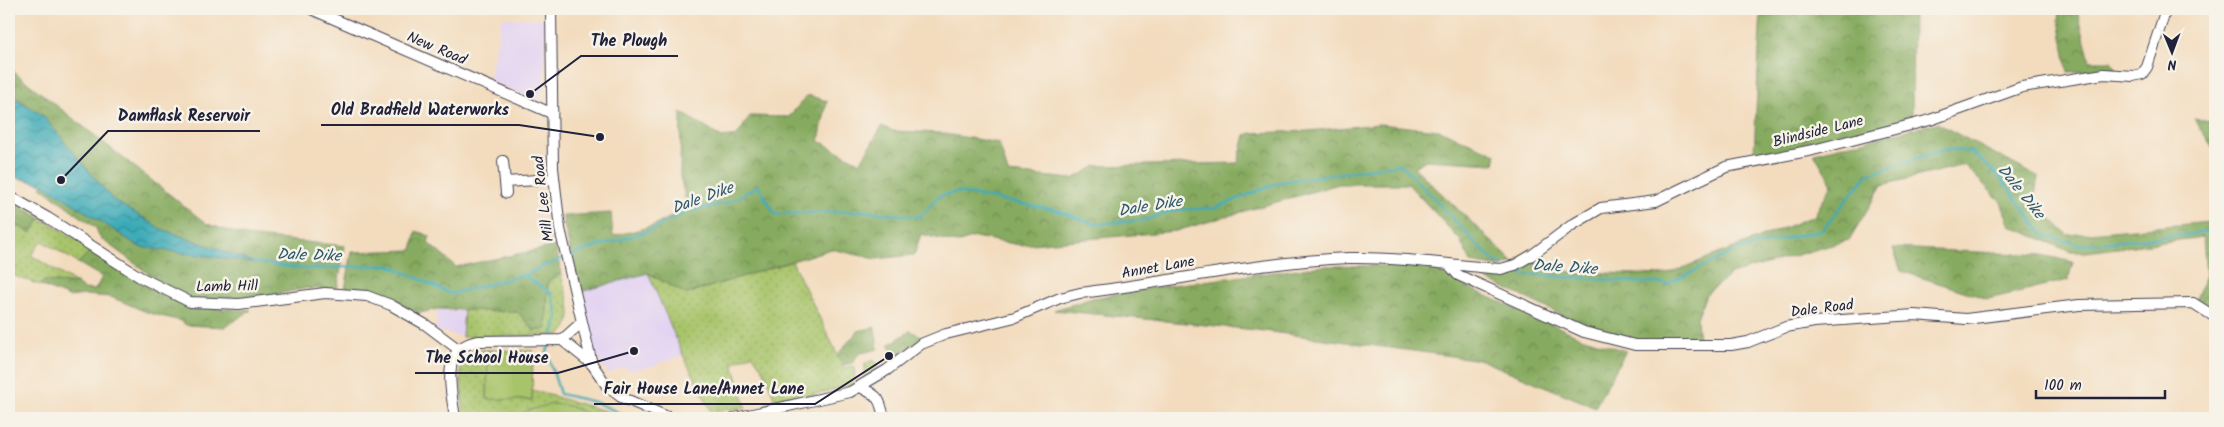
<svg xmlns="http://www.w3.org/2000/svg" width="2224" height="427" font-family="Kalam,sans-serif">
	<defs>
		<pattern id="green-dots" width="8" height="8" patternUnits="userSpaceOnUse" patternTransform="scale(1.25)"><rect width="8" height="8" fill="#a8c46b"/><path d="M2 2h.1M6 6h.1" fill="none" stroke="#90a85e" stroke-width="1.8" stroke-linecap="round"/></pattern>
		<pattern id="forest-crowns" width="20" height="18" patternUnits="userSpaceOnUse" patternTransform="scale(1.25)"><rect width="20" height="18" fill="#86aa5f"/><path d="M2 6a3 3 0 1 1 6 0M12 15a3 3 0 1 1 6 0" fill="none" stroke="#6d8a50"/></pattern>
		<pattern id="water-waves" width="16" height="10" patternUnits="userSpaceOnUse" patternTransform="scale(1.25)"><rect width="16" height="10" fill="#3aaab7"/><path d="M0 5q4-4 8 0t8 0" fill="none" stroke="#308a96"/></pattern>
	</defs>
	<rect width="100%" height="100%" fill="#f7f3e8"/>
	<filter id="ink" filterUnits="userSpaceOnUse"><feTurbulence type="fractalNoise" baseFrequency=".02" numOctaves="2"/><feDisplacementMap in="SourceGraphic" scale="10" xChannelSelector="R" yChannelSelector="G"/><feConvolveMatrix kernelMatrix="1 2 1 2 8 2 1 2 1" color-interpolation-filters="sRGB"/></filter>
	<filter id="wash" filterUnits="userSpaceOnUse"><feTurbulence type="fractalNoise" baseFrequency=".0096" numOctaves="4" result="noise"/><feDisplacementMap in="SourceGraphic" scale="20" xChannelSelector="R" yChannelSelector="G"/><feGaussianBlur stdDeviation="1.12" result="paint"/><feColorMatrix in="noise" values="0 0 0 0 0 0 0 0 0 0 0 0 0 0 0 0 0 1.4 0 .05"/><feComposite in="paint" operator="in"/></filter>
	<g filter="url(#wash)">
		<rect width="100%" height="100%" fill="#f3dcbe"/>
		<!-- built -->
		<g fill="#e3d3f2">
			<path d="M502,18L545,19L544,86L538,102L489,80Z"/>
			<path d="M648,273L683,355L652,366L630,370L624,367L608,374L592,348L580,292Z"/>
			<path d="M437,310L463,311L462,337L436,330Z"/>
		</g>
		<!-- green -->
		<g fill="url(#green-dots)" stroke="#657353">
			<path d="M41,218L92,249L78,263L42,241L31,255L77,284L44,281L40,285L9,274V221L31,233Z"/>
			<path d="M792,261L844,368L854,366C855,374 856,380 850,386L776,403L764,371L752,354L733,363L746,408L711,411L683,355L648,273L686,294Z"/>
			<path d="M561,274C566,296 579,319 560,335L462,337L464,310L518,312L534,331L546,329L548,281Z"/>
			<path d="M473,350H488L487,399L532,400V390L608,412L621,418H464L460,367L463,357Z"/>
			<path d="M873,360L878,364V369L865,377V364Z"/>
		</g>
		<!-- forest -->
		<g fill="url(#forest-crowns)" stroke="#54664d">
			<path d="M1761,9H1913L1912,122L1766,156L1754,153Z"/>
			<path d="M2060,9H2077L2090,61H2111L2117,69L2068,72L2059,20Z"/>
			<path d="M9,68L207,224L246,236L345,246L337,290L307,288L263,297L223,301H186L100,238L96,228L41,187L43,184L140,247L253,262L161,229L113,200L43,116L9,92Z"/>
			<path d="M807,95L827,101L819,141L860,163L882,126L893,131L940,133L999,143L1008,173L1073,179L1096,166L1238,163L1245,135L1252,133L1308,131L1379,124L1439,130L1496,154L1494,164L1426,160L1414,167L1513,262L1500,267L1471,262L1460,240L1408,184H1339L1176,231L1020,245L975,237L956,243L921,234L914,255L876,259L831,249L686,294L648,273L580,292L562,216L611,213L613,236C639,229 671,226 686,201L680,176L681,112L722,138L737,136L750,116L789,117Z"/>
			<path d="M2194,119L2215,123V156L2213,148Z"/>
			<path d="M1937,123L2038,177L2034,201L2068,235L2210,222L2215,214V311L2196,299L2206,275L2203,237L2086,252H2071L2010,226L2001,202L1964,165L1882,185L1849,240L1731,274L1706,294L1697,318L1699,343L1637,341L1585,326L1473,273H1505L1532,259L1550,271L1665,275L1814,216L1832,184L1814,153Z"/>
			<path d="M9,199L41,218L31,233L9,221Z"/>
			<path d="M416,231L430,236L428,243L456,267L556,246L561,274L548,281L546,329L535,331L518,312L437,309L420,313L372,293L345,289L352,252L412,250Z"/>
			<path d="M1893,248L2042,255L2073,262L2068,280L1988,299L1901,271Z"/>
			<path d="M92,249C117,268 159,298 189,305C209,309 231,309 251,310L225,327L186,325L181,321L149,313L111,297L84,295L69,297L40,285L44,281L77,284L83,289L95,290L102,277L78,263Z"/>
			<path d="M1323,266H1427L1471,289L1581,337L1626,351L1595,407L1481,360L1256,330L1054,310L1093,298L1157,287Z"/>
			<path d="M875,327L878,349L858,354L853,363L843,365L837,355L858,331Z"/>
			<path d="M910,331L924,337L895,357L889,345Z"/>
		</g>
		<!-- pitch -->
		<g fill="#a8c46b" stroke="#657353">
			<path d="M488,350L533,351L532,400L487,399Z"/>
			<path d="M552,404L569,406L598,418H518L526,411Z"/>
		</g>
		<!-- water -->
		<path fill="url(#water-waves)" stroke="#2e6679" d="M9,94L43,116L113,200L161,229L256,263L140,247L43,184L9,176Z"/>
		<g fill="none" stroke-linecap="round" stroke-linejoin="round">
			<!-- stream -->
			<g stroke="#3aaab7" stroke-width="2.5">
				<path d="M569,256L588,249L649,231L689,211L727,203L758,186L775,214L864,211L920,217L939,196L957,192L1056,210L1095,224L1145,220L1175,210L1215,208L1280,182L1401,164L1491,259L1503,265"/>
				<path d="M253,262L305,269L389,265L451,294L523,275L564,258"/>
				<path d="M1512,270L1520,274L1667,284L1737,250L1822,230L1868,174L1946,149L1971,152L2000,177L2043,235L2080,245L2202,233L2215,228"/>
				<path d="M523,275L551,293L558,316L552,337"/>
				<path d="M550,343L547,352L560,394L595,402L631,418"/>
			</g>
		</g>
	</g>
	<g filter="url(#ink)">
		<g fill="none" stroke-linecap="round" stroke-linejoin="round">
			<defs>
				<g id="minor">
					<path d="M311,9L551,113"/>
					<path d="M551,9L553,168L560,229L592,364L607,386L621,397L670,418"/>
					<path d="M503,161L505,182"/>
					<path d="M506,193L505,182L554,179"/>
					<path d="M9,196L48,218L140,277L190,302L239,304L325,293L367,296L391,305L426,325L458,349"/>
					<path d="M1449,265L1458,275L1584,332L1635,345H1731L1748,342L1786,327L1814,322L1914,315L1966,319L2079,305L2193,303L2215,317"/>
					<path d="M562,340L592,364"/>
					<path d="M860,387C879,396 880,399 884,418"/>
					<path d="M455,418C451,388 439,347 479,341L562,340L581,323"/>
					<path d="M735,418L850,392L887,370L921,344L946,334L1015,317L1060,298L1080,293C1170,282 1258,262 1349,258C1400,257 1451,265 1501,269L1515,265L1532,255L1572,225L1601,208L1656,201L1726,167L1813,150L1930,120L2022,87L2104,74L2133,76L2142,74L2147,67L2166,9"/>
				</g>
			</defs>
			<!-- minor casing -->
			<use href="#minor" stroke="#413e4f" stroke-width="12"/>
			<!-- minor -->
			<use href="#minor" stroke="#fff" stroke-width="10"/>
		</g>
	</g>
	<g text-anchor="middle" stroke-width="5" stroke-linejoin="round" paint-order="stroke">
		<!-- street labels -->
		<g font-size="15" fill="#22223b" stroke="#f7f3e8">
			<text transform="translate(437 48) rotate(23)" y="5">New Road</text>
			<text transform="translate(1818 131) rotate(-14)" y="5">Blindside Lane</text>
			<text transform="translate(543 199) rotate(-97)" y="5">Mill Lee Road</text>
			<text transform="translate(1158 267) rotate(-10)" y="5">Annet Lane</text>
			<text transform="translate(227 286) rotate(-1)" y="5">Lamb Hill</text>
			<text transform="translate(1822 308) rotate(-7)" y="5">Dale Road</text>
		</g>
		<!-- water labels -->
		<g font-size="16" font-style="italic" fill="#2c586d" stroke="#f7f3e8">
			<text transform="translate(2022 191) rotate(51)" y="6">Dale Dike</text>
			<text transform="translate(702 197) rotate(-20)" y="6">Dale Dike</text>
			<text transform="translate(1150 205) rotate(-9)" y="6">Dale Dike</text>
			<text transform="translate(309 254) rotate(2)" y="6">Dale Dike</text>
			<text transform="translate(1565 266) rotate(4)" y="6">Dale Dike</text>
		</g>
	</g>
	<!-- callouts -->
	<path fill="none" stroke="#22223b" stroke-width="2" d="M530 94L581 56H678M600 137L519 125H321M61 180L108 131H260M634 351L558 373H415M889 356L815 404H594"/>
	<g fill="#22223b" stroke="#f7f3e8" stroke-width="2">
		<circle cx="530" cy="94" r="5"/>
		<circle cx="600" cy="137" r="5"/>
		<circle cx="61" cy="180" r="5"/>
		<circle cx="634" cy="351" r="5"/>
		<circle cx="889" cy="356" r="5"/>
	</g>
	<g font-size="16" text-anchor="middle" font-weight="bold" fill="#22223b" stroke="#f7f3e8" stroke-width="5" stroke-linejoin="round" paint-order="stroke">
		<text x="629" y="46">The Plough</text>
		<text x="420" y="115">Old Bradfield Waterworks</text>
		<text x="184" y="121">Damflask Reservoir</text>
		<text x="487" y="363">The School House</text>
		<text x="704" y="394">Fair House Lane/Annet Lane</text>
	</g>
	<!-- margin -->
	<rect width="2224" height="427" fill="none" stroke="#f7f3e8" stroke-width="30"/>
	<!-- north arrow -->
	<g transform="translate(2172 52) rotate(179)" stroke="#f7f3e8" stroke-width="4" paint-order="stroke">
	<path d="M0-4L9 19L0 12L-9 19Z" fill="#22223b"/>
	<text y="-8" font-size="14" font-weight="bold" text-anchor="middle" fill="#22223b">N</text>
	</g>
	<!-- scale -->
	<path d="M2036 390v8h129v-8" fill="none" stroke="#22223b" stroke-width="2.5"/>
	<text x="2044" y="390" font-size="15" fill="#22223b" stroke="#f7f3e8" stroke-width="4" paint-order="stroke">100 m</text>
</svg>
